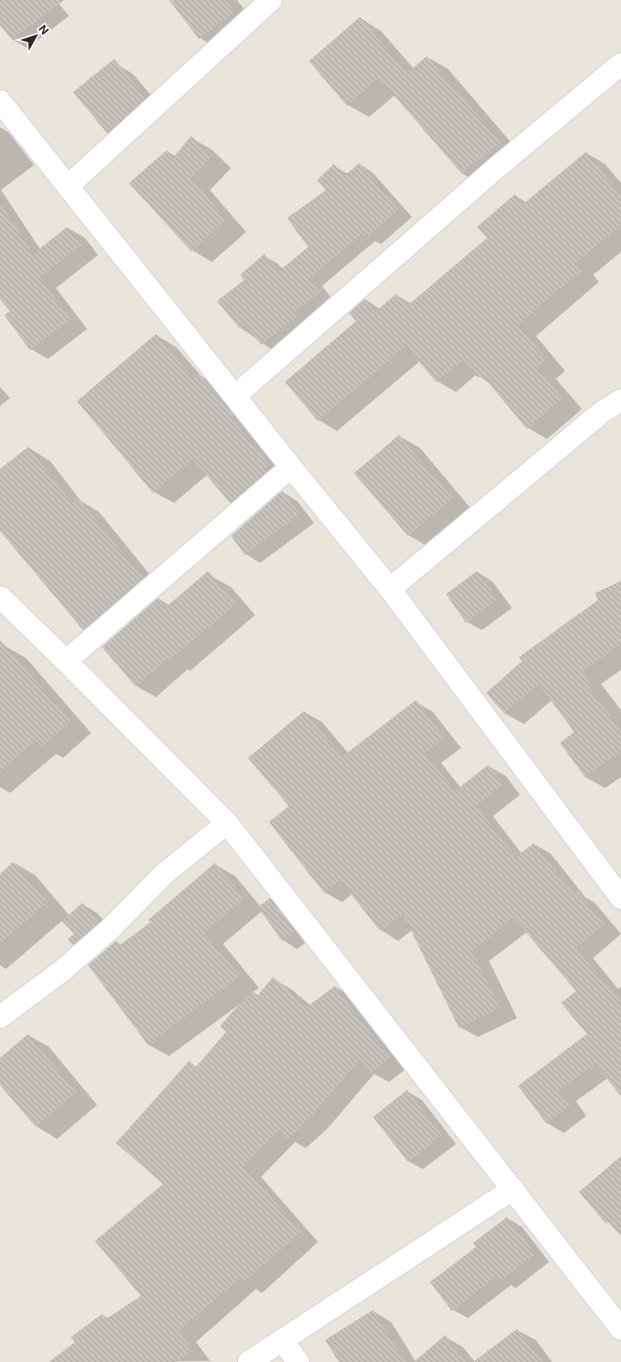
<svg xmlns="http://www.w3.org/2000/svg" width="621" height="1362" font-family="Inter,sans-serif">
	<defs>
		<pattern id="building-back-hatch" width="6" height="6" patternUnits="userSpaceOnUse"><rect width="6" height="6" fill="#c5c2bb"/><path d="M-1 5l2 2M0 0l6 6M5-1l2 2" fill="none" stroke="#a9a7a1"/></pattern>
	</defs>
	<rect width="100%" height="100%" fill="#eae5db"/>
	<!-- shadow -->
	<g fill="#0003">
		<path d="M0,0H56L69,16L27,48L12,39L0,23Z"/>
		<path d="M170,0H237L255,24L221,50L200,38Z"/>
		<path d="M360,18L381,31L414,69L427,57L448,69L521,154L484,186L463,174L395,95L369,117L348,105Z"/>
		<path d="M118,65L133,74L160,106L122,141L107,132Z"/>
		<path d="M0,127L8,132L34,165L1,190L40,249L68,228L85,238L98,255L56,288L87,329L48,359L31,349L11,312L0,297Z"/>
		<path d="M191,138L211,149L231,168L210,190L246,232L212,262L192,250L130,183L167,151L175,156Z"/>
		<path d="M586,153L605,164L621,183V252L593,275L599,282L536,336L565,371L556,379L582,409L547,439L528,428L490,384L477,374L456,392L437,381L420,361L337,431L319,420L366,300L380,309L396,295L412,304L488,238L515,195L527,203Z"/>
		<path d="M359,164L372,172L412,217L381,244L375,241L322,286L333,300L275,352L241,328L245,280L264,256L277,263L283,269L309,247L334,166L348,174Z"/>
		<path d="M156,335L176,347L201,376L219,387L288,476L250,514L230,502L207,475L174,503L154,492Z"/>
		<path d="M0,387L10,398L0,406Z"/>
		<path d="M399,436L420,448L473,511L429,547L408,535Z"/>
		<path d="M29,448L50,461L81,501L99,512L163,591L104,641L83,629L0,529V470Z"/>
		<path d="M282,492L297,501L314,523L260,563L246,554Z"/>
		<path d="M477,572L492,581L512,608L482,630L467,622Z"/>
		<path d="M211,576L231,587L255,615L190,671L188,669L156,697L136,686L159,599L169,605Z"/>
		<path d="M621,582V670L601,684L621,710V777L605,788L585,777L575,733L552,700L524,724L504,713L599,601Z"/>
		<path d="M5,646L26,658L91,733L63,758L56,754L10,793L0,787V650Z"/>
		<path d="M416,702L433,712L461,748L441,763L461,788L488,766L506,776L520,795L493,816L522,854L534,844L551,854L585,897L594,902L621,934L593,958L618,989L621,987V1094L608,1078L576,1101L586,1116L564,1133L547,1123L520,1086L588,1034L577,991L527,932L489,961L517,1018L478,1037L460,1027L412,930L398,941L381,930L352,894L342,902L324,892L291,806L304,712L322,722L348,753Z"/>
		<path d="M14,863L35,875L69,915L82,904L97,913L113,931L88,953L73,944L76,934L63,920L6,969L0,965V875Z"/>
		<path d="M216,865L235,876L260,906L270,899L284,908L309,940L297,949L283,940L262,911L223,944L259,988L253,992L259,996L273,979L291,989L310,1005L335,987L353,997L407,1068L389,1082L374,1074L328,1128L306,1148L295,1142L261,1177L318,1242L262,1293L256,1289L196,1342L210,1361L50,1362L77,1342L102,1315L108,1318L143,1296L189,1062L197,1067L227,1032L244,1001L169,1056L149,1045L89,965L116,942L122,945L152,922Z"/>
		<path d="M28,1035L49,1047L97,1105L57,1139L36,1126L0,1084V1059Z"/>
		<path d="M408,1092L422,1100L456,1144L423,1169L408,1161Z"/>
		<path d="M507,1218L522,1227L549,1262L516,1288L511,1285L468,1318L453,1310L477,1247Z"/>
		<path d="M373,1311L391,1322L416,1362L445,1337L463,1347L475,1362L517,1330L536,1340L552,1362H340Z"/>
	</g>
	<!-- building -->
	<g fill="url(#building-back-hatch)">
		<path d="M0,0H64L12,40L0,25Z"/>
		<path d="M169,0H226L235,12L199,39Z"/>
		<path d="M360,17L407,73L427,56L501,142L462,174L379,78L347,106L309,61Z"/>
		<path d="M114,59L146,98L107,133L73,92Z"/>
		<path d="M191,136L212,156L191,178L227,220L191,251L129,183L167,150L173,158Z"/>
		<path d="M586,152L621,194V225L575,264L581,271L518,325L547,359L537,368L563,398L527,429L482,375L478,378L463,360L436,382L406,346L318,421L285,382L356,321L349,313L365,299L375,312L396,294L407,306L487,238L477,227L515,194L523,204Z"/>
		<path d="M359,163L399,209L367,237L363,233L310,278L321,292L293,313L297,317L261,345L245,324L240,329L217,301L244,280L240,275L264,254L279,271L308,247L287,218L326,190L317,180L334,164L344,176Z"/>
		<path d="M0,203L33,254L67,227L82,245L40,277L71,319L30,350L4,315L10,311L0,299Z"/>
		<path d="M156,334L194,379L199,374L234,415L231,418L269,464L265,468L267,471L230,503L193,459L153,493L77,401Z"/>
		<path d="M399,435L453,498L408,536L354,473Z"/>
		<path d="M28,447L72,503L78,498L143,578L83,630L0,531V469Z"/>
		<path d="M282,491L300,514L245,555L231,536Z"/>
		<path d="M208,571L236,604L170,660L168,658L136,687L102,647L158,598L166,607Z"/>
		<path d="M477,571L498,599L466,623L446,594Z"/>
		<path d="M621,581V644L582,672L593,687L590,689L621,731V751L585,777L560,743L574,732L539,684L504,713L486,693L522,661L519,657L598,600L595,593Z"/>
		<path d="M0,640L71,721L42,747L36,740L0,772Z"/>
		<path d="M416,700L445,738L425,753L455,791L488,765L503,784L476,806L516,857L534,843L574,894L577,891L605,924L576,948L621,1002V1096L595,1064L559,1091L570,1106L546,1123L518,1086L587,1034L561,1003L576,991L514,918L472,951L500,1008L459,1028L403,914L380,931L340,880L324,893L269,822L289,806L248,758L304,711L343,756Z"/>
		<path d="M13,862L48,902L0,944V874Z"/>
		<path d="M215,863L245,898L204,933L240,976L148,1045L88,965L116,941L120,945L151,922L148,920Z"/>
		<path d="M270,898L295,931L282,941L258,907Z"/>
		<path d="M82,903L99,922L73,945L68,939L74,934L62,921Z"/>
		<path d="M273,977L307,1007L335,986L390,1058L370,1073L360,1059L310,1118L288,1139L280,1129L244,1166L301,1232L244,1283L240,1278L179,1331L193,1350L177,1362H49L75,1342L71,1337L102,1314L106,1319L141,1296L95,1241L163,1184L116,1143L189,1061L196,1067L226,1032L220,1026L252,990L257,996Z"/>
		<path d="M28,1034L77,1092L36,1127L0,1085V1058Z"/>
		<path d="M407,1090L442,1135L408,1162L373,1117Z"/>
		<path d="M621,1156V1236L608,1222L606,1224L579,1192Z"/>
		<path d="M507,1217L535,1254L501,1280L498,1276L452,1311L430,1282L476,1247L473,1243Z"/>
		<path d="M373,1310L406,1362H339L325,1340Z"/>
		<path d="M517,1329L543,1362H473Z"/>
		<path d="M445,1335L468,1362H414Z"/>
	</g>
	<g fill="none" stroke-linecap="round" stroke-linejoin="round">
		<defs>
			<g id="minor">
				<path d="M0,101L291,467L390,589L621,898"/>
				<path d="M68,186L271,0"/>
				<path d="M235,396L495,169L621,64"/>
				<path d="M390,589L602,412L621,400"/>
				<path d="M0,597L66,661L227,823L621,1329"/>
				<path d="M66,661L291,467"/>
				<path d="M0,1017L63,970L110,929L164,874L227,823"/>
				<path d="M282,1340L298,1362"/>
				<path d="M249,1362L513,1189"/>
			</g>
		</defs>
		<!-- minor casing -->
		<use href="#minor" stroke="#d0d2e0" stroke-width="24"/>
		<!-- minor -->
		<use href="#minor" stroke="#fff" stroke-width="22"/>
	</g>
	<!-- north arrow -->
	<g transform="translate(36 36) rotate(51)" stroke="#ffffff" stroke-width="3" paint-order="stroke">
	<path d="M0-3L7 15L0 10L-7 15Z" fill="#282828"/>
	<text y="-6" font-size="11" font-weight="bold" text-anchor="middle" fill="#282828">N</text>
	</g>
</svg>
